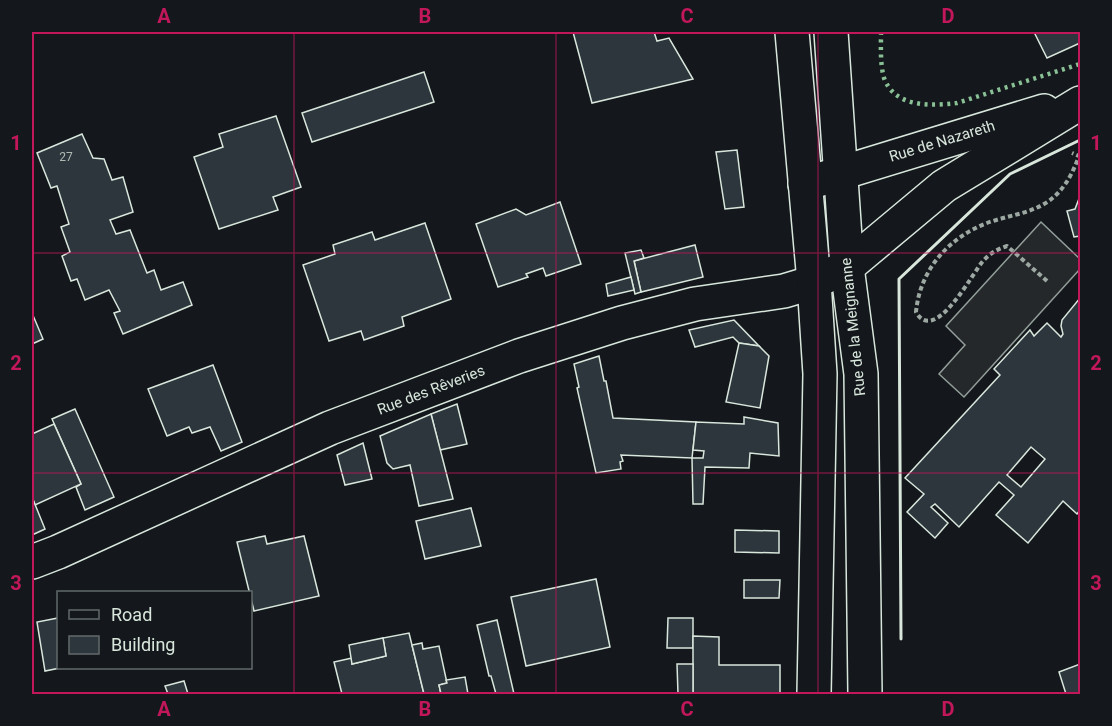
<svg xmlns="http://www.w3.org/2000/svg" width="1112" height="726" font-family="Roboto,sans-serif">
	<rect width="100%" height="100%" fill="#14181c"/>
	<!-- parking -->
	<path fill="#24282b" stroke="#939e99" stroke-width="1.5" d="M1041,222L1080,259V269L964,397L939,374L965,345L946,326Z"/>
	<!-- building -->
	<g fill="#2c363c" stroke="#d8e6dc" stroke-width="1.5" fill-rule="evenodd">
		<path d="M573,32H654L657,41L669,38L693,79L592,103Z"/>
		<path d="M1034,32H1080V43L1047,58Z"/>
		<path d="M424,72L434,102L312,142L302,113Z"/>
		<path d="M276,116L301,187L273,197L278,210L219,229L194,157L223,147L219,134Z"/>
		<path d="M82,134L93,158L104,159L112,180L123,177L133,212L110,220L116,234L130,230L147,273L154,270L161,290L183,282L192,305L123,334L114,313L120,311L109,290L85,300L77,279L71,281L62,256L70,252L61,227L69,224L57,186L51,188L37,153Z"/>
		<path d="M737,150L744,207L725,209L716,152Z"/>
		<path d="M1080,196V236L1074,237L1067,211L1075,209Z"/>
		<path d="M560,202L581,264L546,276L543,268L526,274L528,277L498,287L476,224L516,209L526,215Z"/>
		<path d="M425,223L451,299L402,317L404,326L364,340L361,331L329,341L303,265L335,254L333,245L372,232L375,240Z"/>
		<path d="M695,245L703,277L641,292L634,261Z"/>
		<path d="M641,250L644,258L634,261L641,292L635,294L625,253Z"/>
		<path d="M631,277L634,290L608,296L606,284Z"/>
		<path d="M1080,298V510L1077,514L1063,501L1028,543L996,515L1014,495L999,482L959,527L935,504L931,507L948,523L935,538L907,512L924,494L905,478L1000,375L994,369L1030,330L1034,336L1047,323L1061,337L1063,334L1061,326L1062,320ZM1031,447L1045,459L1021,487L1007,475Z"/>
		<path d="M32,313L43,339L32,344Z"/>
		<path d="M734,320L759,346L739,343L733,337L695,347L689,330Z"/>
		<path d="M739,343L759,346L769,356L760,408L726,402Z"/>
		<path d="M599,356L604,381H606L613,418L696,422L692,458L621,455L623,461L620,462L621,469L596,473L577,388L579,387L574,364Z"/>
		<path d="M213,365L242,442L221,451L210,427L192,433L189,427L167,436L148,389Z"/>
		<path d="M457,404L467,444L440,450L431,414Z"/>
		<path d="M75,409L114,497L85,510L76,487L81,484L52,419Z"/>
		<path d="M431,414L453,499L419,506L410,465L393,469L387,463L380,436Z"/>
		<path d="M744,417L778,423L779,456L750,453L749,468L705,467L703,504H693L692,458H703L704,451L693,450L696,422L744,424Z"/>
		<path d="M54,424L81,484L35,505L32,497V434Z"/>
		<path d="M363,443L372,479L345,485L337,455Z"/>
		<path d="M32,497L45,529L32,535Z"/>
		<path d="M471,508L481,546L425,559L416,521Z"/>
		<path d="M735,530L779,531V553L735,552Z"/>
		<path d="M265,536L267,544L304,536L319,596L254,611L237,542Z"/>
		<path d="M596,579L610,647L526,666L511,597Z"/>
		<path d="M744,580H780L779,598H744Z"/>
		<path d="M58,618V668H60L45,671L37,622Z"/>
		<path d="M668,618H693V648H667Z"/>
		<path d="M497,620L514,694H496L491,676H489L477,625Z"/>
		<path d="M409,633L424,694H342L334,662L352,658V664L386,656L383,638Z"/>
		<path d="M693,636L719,637V665H780V694H693Z"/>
		<path d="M383,638L386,656L352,664L349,645Z"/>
		<path d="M422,643L423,649L439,646L447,683L439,685L441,694H424L412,645Z"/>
		<path d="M677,664H693V694H678Z"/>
		<path d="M1080,664V694H1066L1059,672Z"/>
		<path d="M465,677L468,694H441L439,685L447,683L446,680Z"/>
		<path d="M184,681L188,694H168L165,686Z"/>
	</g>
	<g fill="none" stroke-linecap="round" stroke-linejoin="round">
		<defs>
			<g id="street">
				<path d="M805,184L1044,111"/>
				<path d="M32,562L58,552L330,428L519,356L622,323L695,304L784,291L814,282L847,267L944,186L1080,103"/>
			</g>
			<g id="secondary">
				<path d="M792,32L814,282L820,374L814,694"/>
				<path d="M831,32L847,267L861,374L865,694"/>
			</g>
		</defs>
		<!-- street casing -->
		<use href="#street" stroke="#d8e6dc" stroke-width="36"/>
		<!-- secondary casing -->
		<use href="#secondary" stroke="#d8e6dc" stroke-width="36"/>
		<!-- path -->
		<path stroke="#9da8a2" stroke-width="4" stroke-dasharray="4.5 3" stroke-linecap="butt" d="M1047,281L1007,246C998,249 990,253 983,261C973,272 935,346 916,312C920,270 948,238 987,223C1006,216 1027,214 1044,204C1063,193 1072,175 1079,156L1072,153"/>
		<!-- street -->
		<use href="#street" stroke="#14181c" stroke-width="33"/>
		<!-- secondary -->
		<use href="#secondary" stroke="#14181c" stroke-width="33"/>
		<!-- hedge -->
		<path stroke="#8ac095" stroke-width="4.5" stroke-dasharray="3 4.5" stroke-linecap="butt" d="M881,32C881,46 880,64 884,78C895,108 931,106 957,103L1080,64"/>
		<!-- wall -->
		<path stroke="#d8e6dc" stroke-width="3" d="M901,639L899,279L1010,174L1080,140"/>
	</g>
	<!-- grid -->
	<path fill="none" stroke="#c2185b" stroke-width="1.5" stroke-opacity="0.55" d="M294,32V694M556,32V694M818,32V694M32,253H1080M32,473H1080"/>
	<g text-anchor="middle" stroke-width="4.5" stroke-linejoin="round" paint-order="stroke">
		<!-- number labels -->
		<g font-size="12" fill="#adbab4">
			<text x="66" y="161">27</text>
		</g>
		<!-- street labels -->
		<g font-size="15" fill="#d8e6dc" stroke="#14181c">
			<text transform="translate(942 141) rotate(-17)" y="5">Rue de Nazareth</text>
			<text transform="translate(853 327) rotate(-96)" y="5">Rue de la Meignanne</text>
			<text transform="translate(431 390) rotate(-21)" y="5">Rue des Rêveries</text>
		</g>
	</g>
	<!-- border -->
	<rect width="1112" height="726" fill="none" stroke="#14181c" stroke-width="66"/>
	<!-- legend -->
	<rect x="57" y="591" width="195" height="78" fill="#14181c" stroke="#626a69" stroke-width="1.5"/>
	<rect x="69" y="610" width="30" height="9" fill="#14181c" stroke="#626a69" stroke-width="1.5"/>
	<text x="111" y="621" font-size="18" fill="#d8e6dc">Road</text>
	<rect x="69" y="636" width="30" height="18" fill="#2c363c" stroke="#626a69" stroke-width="1.5"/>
	<text x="111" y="651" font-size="18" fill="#d8e6dc">Building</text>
	<rect x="33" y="33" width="1046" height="660" fill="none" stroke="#c2185b" stroke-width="2"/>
	<g font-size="20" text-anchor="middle" font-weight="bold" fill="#c2185b">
		<text x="164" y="23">A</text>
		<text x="425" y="23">B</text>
		<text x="687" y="23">C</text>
		<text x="948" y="23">D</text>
		<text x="16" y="150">1</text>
		<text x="1096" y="150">1</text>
		<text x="16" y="370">2</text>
		<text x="1096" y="370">2</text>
		<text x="16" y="590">3</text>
		<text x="1096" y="590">3</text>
		<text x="164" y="716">A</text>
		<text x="425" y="716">B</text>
		<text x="687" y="716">C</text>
		<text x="948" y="716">D</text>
	</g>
</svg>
